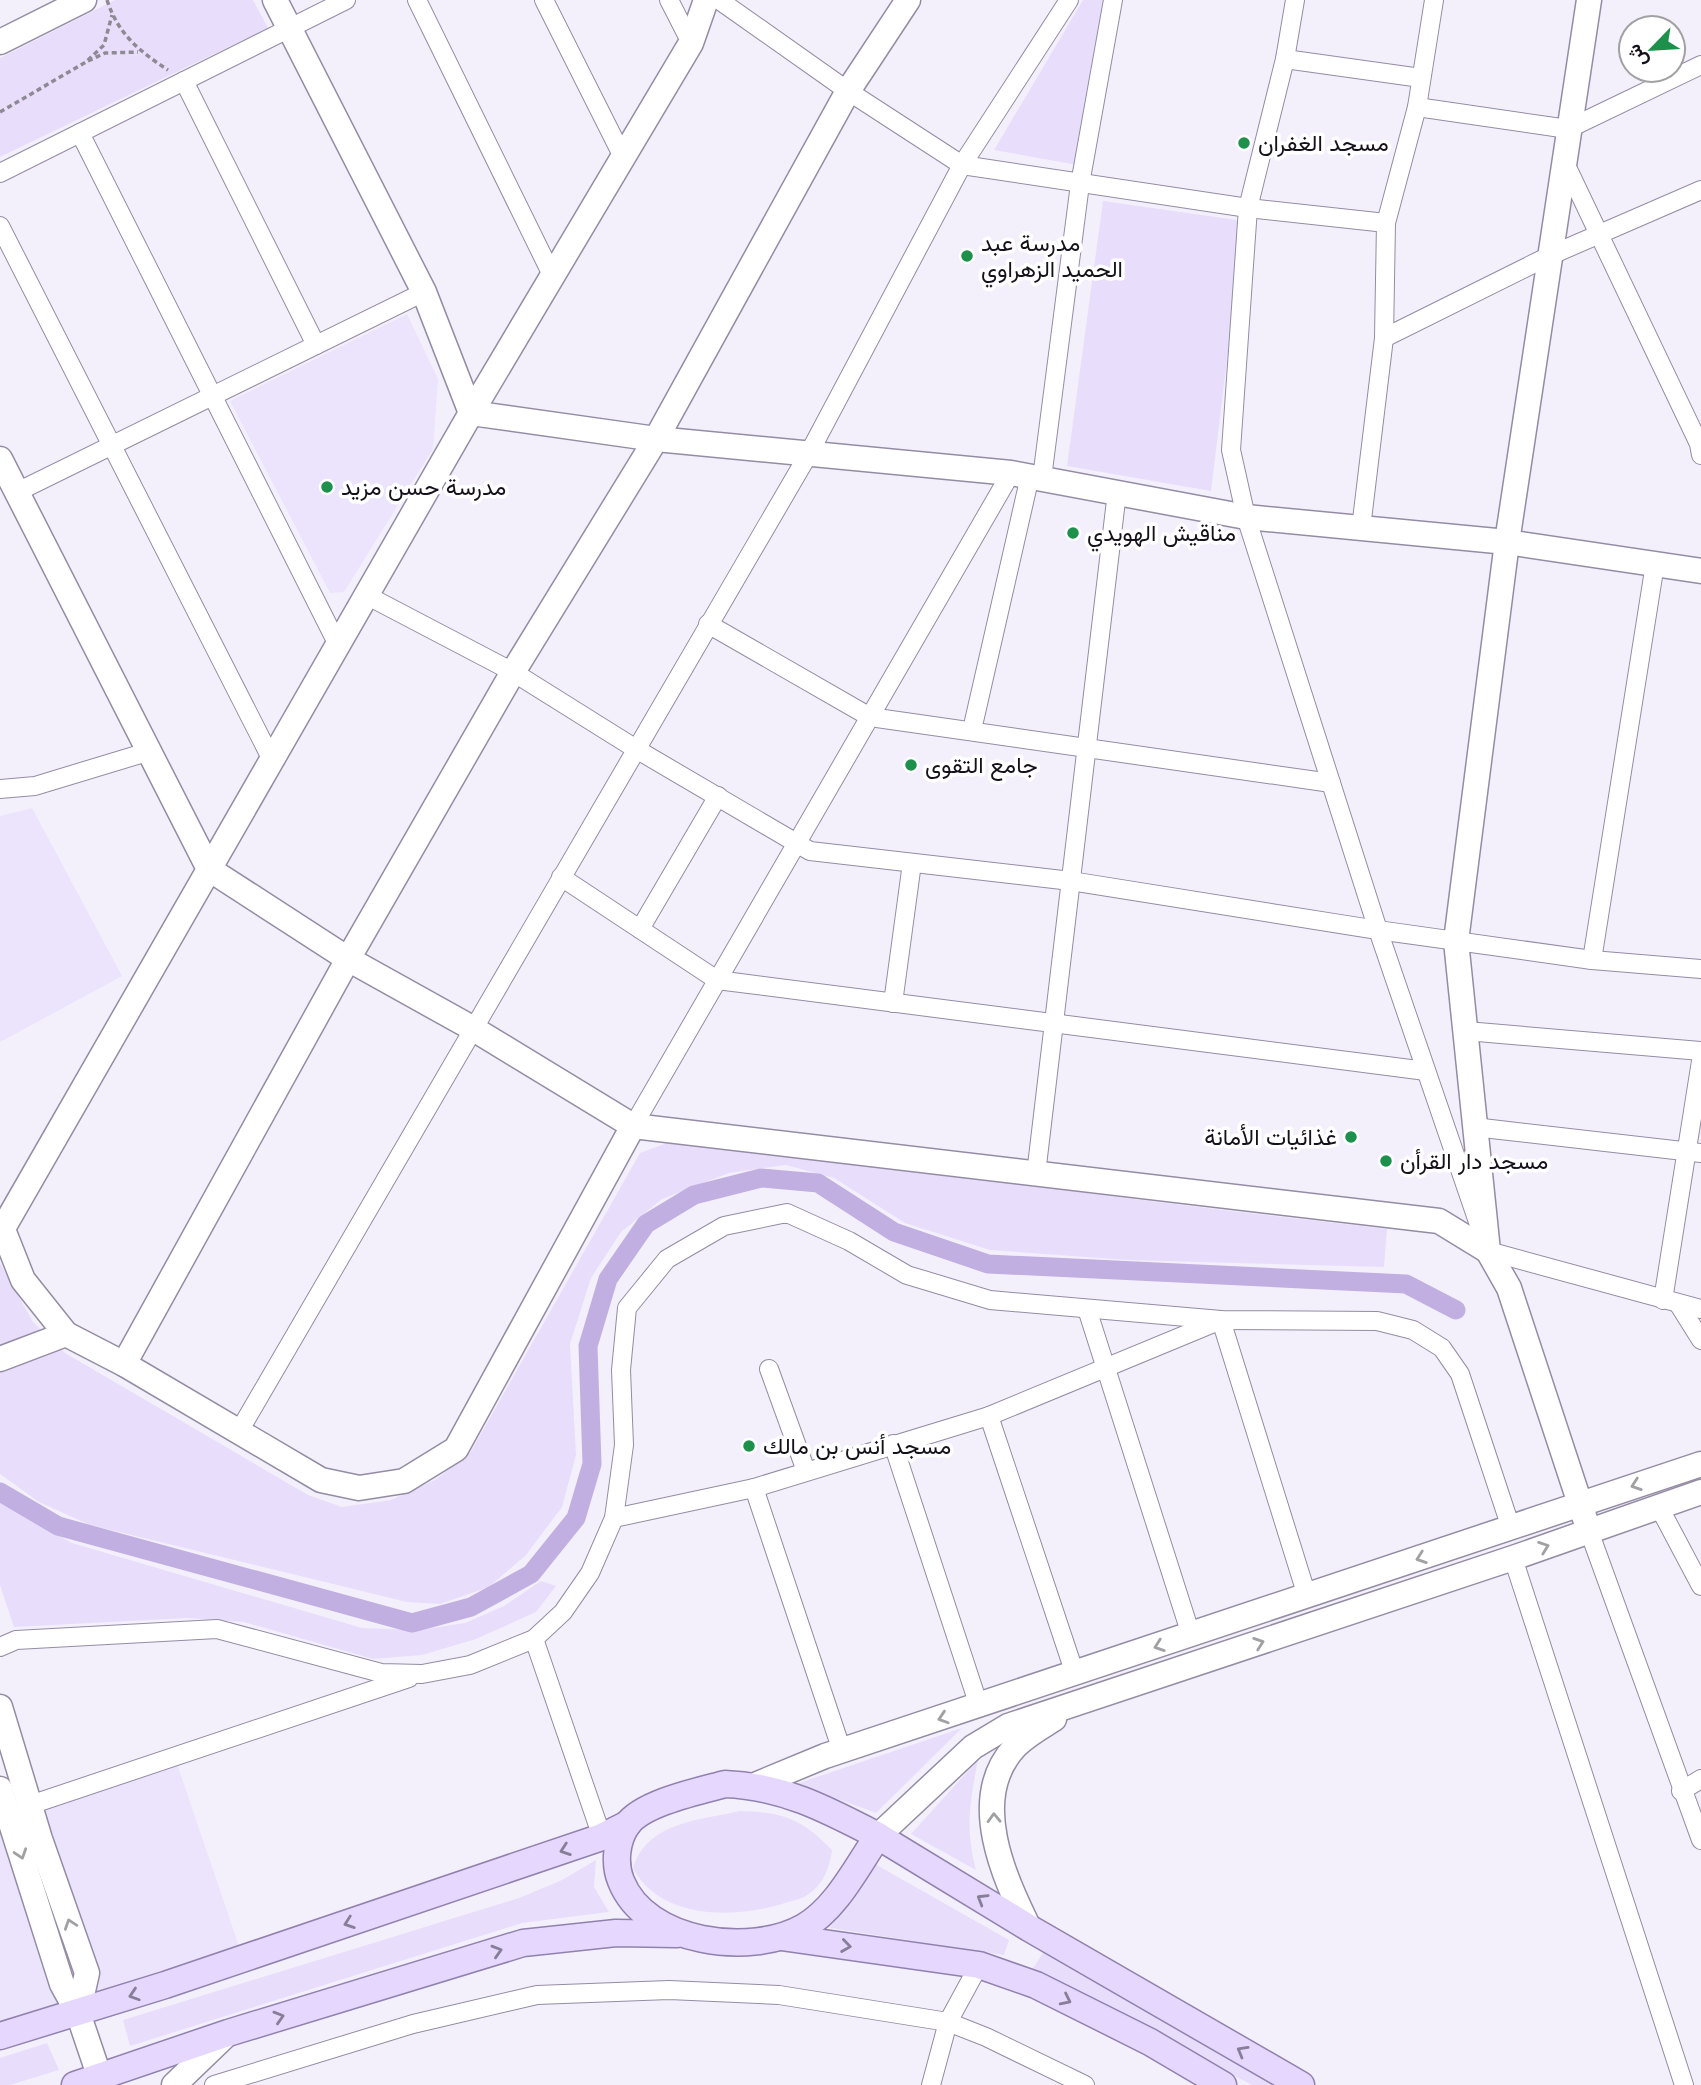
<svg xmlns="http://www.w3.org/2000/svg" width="1701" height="2085" font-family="Arial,Vazirmatn,sans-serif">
	<rect width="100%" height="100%" fill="#f4f0fb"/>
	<!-- built -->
	<g fill="#ece3fd">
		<path d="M407,314L438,379L433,449L344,592L330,593L230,401Z"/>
		<path d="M32,808L122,976L0,1042V816Z"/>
		<path d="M175,1758L243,1958L0,2036V1789L30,1805Z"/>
	</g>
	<!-- green -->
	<g fill="#e8defc">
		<path d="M115,0H253L268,28L0,157V58Z"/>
		<path d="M1083,0H1105L1083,166L994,150Z"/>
		<path d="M1103,201L1244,221L1211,491L1067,466Z"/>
		<path d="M672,1141C911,1168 1148,1203 1387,1229L1384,1267L1127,1260L990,1250L905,1223L834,1178L786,1165L729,1173L662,1199L621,1232L591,1278L570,1344L576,1455L562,1507L526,1555L489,1587L440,1604L407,1602L90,1525L39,1502L0,1474V1263L33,1322L65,1353L308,1495L342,1507L391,1500L435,1480L470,1453L640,1153Z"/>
		<path d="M0,1503L72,1543L362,1628L419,1630L465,1623L504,1606L541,1581L556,1586L536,1612L476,1639L422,1655L373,1659L244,1622L188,1618L14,1627L0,1585Z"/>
		<path d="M962,1728L876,1813L796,1784Z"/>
		<path d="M978,1760C970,1802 965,1828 976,1870L911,1834Z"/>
		<path d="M740,1811C783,1812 802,1819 832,1850C830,1867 823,1886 807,1895C801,1900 789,1901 782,1904C732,1919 660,1919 633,1868C647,1822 700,1820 740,1811Z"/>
		<path d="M596,1860L594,1887L609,1912L522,1923L130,2046L123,2020L519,1898L562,1880Z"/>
		<path d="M875,1864L1009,1940L1004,1955L830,1928Z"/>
		<path d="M1044,1951L1282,2085H1252L1032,1970Z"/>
		<path d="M47,2043L59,2070L10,2085H0V2058Z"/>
	</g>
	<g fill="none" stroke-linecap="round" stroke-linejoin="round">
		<!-- canal -->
		<path stroke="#c1afe2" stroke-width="19" d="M0,1492L58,1526L412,1623L471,1607L531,1574L576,1518L592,1464L588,1346L608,1279L646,1224L694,1195L761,1178L818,1183L894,1232L988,1264L1406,1284L1456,1310"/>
		<defs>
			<g id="street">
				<path d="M417,0L552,275"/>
				<path d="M544,0L623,157"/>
				<path d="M669,0L691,43"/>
				<path d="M719,0L848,91L962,165L1248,208L1386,223"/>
				<path d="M1295,0L1285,59L1248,208L1231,450L1246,517L1378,930L1488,1251L1701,1309"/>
				<path d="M1285,59L1421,78"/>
				<path d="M184,81L316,345"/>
				<path d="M1417,107L1568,129L1701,65"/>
				<path d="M80,133L338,645"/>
				<path d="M1565,163L1699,444L1701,455"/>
				<path d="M0,173L346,0"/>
				<path d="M0,226L272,760"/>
				<path d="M1384,338L1549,256L1701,190"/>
				<path d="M1042,478L1080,184L1113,0"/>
				<path d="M17,492L424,292"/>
				<path d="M1361,528L1384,338L1386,223L1417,107L1434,0"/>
				<path d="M366,595L513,672L636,749L810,851L1071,881L1378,930L1592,960L1701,969"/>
				<path d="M708,624L870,717L1331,783"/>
				<path d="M972,730L1030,476"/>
				<path d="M0,789L35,786L147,752"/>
				<path d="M561,877L717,980L1426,1071"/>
				<path d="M640,929L718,796"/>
				<path d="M1592,960L1655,564"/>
				<path d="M893,1003L912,863"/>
				<path d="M1466,1031L1701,1051"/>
				<path d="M633,1126L1011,473"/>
				<path d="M1474,1127L1701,1153"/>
				<path d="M1036,1174L1117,492"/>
				<path d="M1663,1300L1701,1061"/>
				<path d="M1679,1305L1701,1340"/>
				<path d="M1087,1309L1191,1635"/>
				<path d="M769,1369L806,1471"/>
				<path d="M989,1416L1075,1674"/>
				<path d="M238,1433L808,455L962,165L1069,0"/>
				<path d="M893,1444L979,1706"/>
				<path d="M754,1488L842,1751"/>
				<path d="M1658,1505L1701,1586"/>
				<path d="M614,1518L754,1488L989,1416L1221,1320L1307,1596"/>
				<path d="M1589,1531L1701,1840"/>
				<path d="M1513,1558L1684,2085"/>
				<path d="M534,1639L602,1837"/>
				<path d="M0,1647L16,1640L217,1629L381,1673L422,1674L470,1665L534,1639L563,1612L590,1573L614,1518L624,1445L621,1370L627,1308L667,1259L724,1226L787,1213L849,1241L907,1275L990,1300L1221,1320L1377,1321L1413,1330L1442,1348L1460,1374L1511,1528"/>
				<path d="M1681,1791L1701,1779"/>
				<path d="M30,1805L409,1678"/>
				<path d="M214,2085L413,2024L537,1995L669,1990L779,1995L948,2022L986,2037L1085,2085"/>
				<path d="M931,2085L948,2022L979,1965"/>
			</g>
			<g id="secondary">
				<path d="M275,0L424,292L471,413L656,439L1011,473L1246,517L1507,542L1589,0"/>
				<path d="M0,42L84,0"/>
				<path d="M0,459L209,869L348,959L472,1028L633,1126L1439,1221L1488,1251"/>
				<path d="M0,1222L23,1280L66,1334L124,1364L321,1480L359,1488L404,1481L456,1449L633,1126"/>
				<path d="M2,1230L471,413L691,43L706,0"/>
				<path d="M0,1359L66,1334"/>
				<path d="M124,1364L348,959L513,672L656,439L848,91L908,0"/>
				<path d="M1589,1531L1509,1288L1488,1251L1456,941L1507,542L1701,571"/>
				<path d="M0,1707L40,1839L87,1973L78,2013"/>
				<path d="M755,1785L825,1756L1701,1464"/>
				<path d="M0,1789L62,1984L78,2013L99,2075"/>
				<path d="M878,1836L973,1747L1008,1726L1513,1558L1701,1492"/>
				<path d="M1029,1928C1004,1877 968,1799 1014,1748C1025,1736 1040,1728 1054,1719"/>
				<path d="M174,2085L228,2033"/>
			</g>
			<g id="primary">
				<path d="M725,1784C783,1786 828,1810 878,1836C857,1866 837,1908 804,1927C751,1957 646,1944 621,1881C614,1864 616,1841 627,1825C642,1803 699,1791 725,1784Z"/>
				<path d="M878,1836L1029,1928L1301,2085"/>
				<path d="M781,1937L979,1965L1036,1985L1150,2042L1223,2085"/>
				<path d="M0,2036L165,1985L602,1837L628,1824"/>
				<path d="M75,2085L228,2033L523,1943L616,1933L677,1934"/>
			</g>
		</defs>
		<!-- street casing -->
		<use href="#street" stroke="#948ca4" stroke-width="20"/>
		<!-- secondary casing -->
		<use href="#secondary" stroke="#948ca4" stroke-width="27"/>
		<!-- primary casing -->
		<use href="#primary" stroke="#9181ae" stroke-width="29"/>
		<!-- path -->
		<g stroke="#8e8a94" stroke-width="3.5" stroke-dasharray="5 3.5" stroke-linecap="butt">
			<path d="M107,0C118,34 139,51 168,70"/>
			<path d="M88,61L105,53L138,52"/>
			<path d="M0,112L86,62L104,45L112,15"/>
		</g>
		<!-- street -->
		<use href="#street" stroke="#fff" stroke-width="18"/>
		<!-- secondary -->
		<use href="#secondary" stroke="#fff" stroke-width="24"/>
		<!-- primary -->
		<use href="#primary" stroke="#e5d7fe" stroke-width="26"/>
	</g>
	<!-- one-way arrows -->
	<defs><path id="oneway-chevron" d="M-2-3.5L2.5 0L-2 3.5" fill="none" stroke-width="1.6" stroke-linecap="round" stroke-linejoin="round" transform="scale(1.75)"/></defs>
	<g stroke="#a1a0a3">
		<use href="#oneway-chevron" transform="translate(1636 1485) rotate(161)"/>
		<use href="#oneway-chevron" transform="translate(1544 1547) rotate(-20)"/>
		<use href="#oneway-chevron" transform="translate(1421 1558) rotate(161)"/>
		<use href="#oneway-chevron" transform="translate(1259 1643) rotate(-19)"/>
		<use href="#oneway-chevron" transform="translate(1159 1646) rotate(161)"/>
		<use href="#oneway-chevron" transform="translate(943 1718) rotate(162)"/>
		<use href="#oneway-chevron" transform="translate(994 1818) rotate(-92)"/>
		<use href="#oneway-chevron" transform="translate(21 1854) rotate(72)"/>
		<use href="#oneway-chevron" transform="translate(70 1924) rotate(-109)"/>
	</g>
	<g stroke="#877e97">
		<use href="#oneway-chevron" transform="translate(565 1850) rotate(161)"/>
		<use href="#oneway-chevron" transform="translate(982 1899) rotate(-149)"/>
		<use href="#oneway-chevron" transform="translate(349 1923) rotate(161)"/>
		<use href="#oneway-chevron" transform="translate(846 1946) rotate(8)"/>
		<use href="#oneway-chevron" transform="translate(497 1951) rotate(-17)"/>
		<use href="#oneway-chevron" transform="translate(134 1995) rotate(162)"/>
		<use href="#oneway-chevron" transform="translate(1066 2000) rotate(26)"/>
		<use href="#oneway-chevron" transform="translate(279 2017) rotate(-17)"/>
		<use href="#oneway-chevron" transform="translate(1242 2051) rotate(-150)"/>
	</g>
	<!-- markers -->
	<g fill="#1d904b" stroke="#fff" stroke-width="2.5">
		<circle cx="1244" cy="143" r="7"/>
		<circle cx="967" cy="256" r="7"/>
		<circle cx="327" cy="487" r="7"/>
		<circle cx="1073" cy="533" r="7"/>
		<circle cx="911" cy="765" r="7"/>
		<circle cx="1351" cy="1137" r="7"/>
		<circle cx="1386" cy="1161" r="7"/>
		<circle cx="749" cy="1446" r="7"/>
	</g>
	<g text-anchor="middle" stroke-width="7" stroke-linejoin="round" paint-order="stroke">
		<!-- poi labels -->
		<g font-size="23" fill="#14111a" stroke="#fff" text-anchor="start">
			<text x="1258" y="151">مسجد الغفران</text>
			<text x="981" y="251">مدرسة عبد<tspan x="981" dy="26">الحميد الزهراوي</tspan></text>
			<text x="341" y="495">مدرسة حسن مزيد</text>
			<text x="1087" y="541">مناقيش الهويدي</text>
			<text x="925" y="773">جامع التقوى</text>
			<text x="1337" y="1145" text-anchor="end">غذائيات الأمانة</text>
			<text x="1400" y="1169">مسجد دار القرأن</text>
			<text x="763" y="1454">مسجد أنس بن مالك</text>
		</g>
	</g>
	<!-- north arrow -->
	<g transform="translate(1652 49) rotate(245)"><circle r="33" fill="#ffffff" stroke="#a1a0a3" stroke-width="2"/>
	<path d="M0-5L12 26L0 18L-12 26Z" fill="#1d904b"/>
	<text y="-10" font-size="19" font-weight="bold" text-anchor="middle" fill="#14111a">ش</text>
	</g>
</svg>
